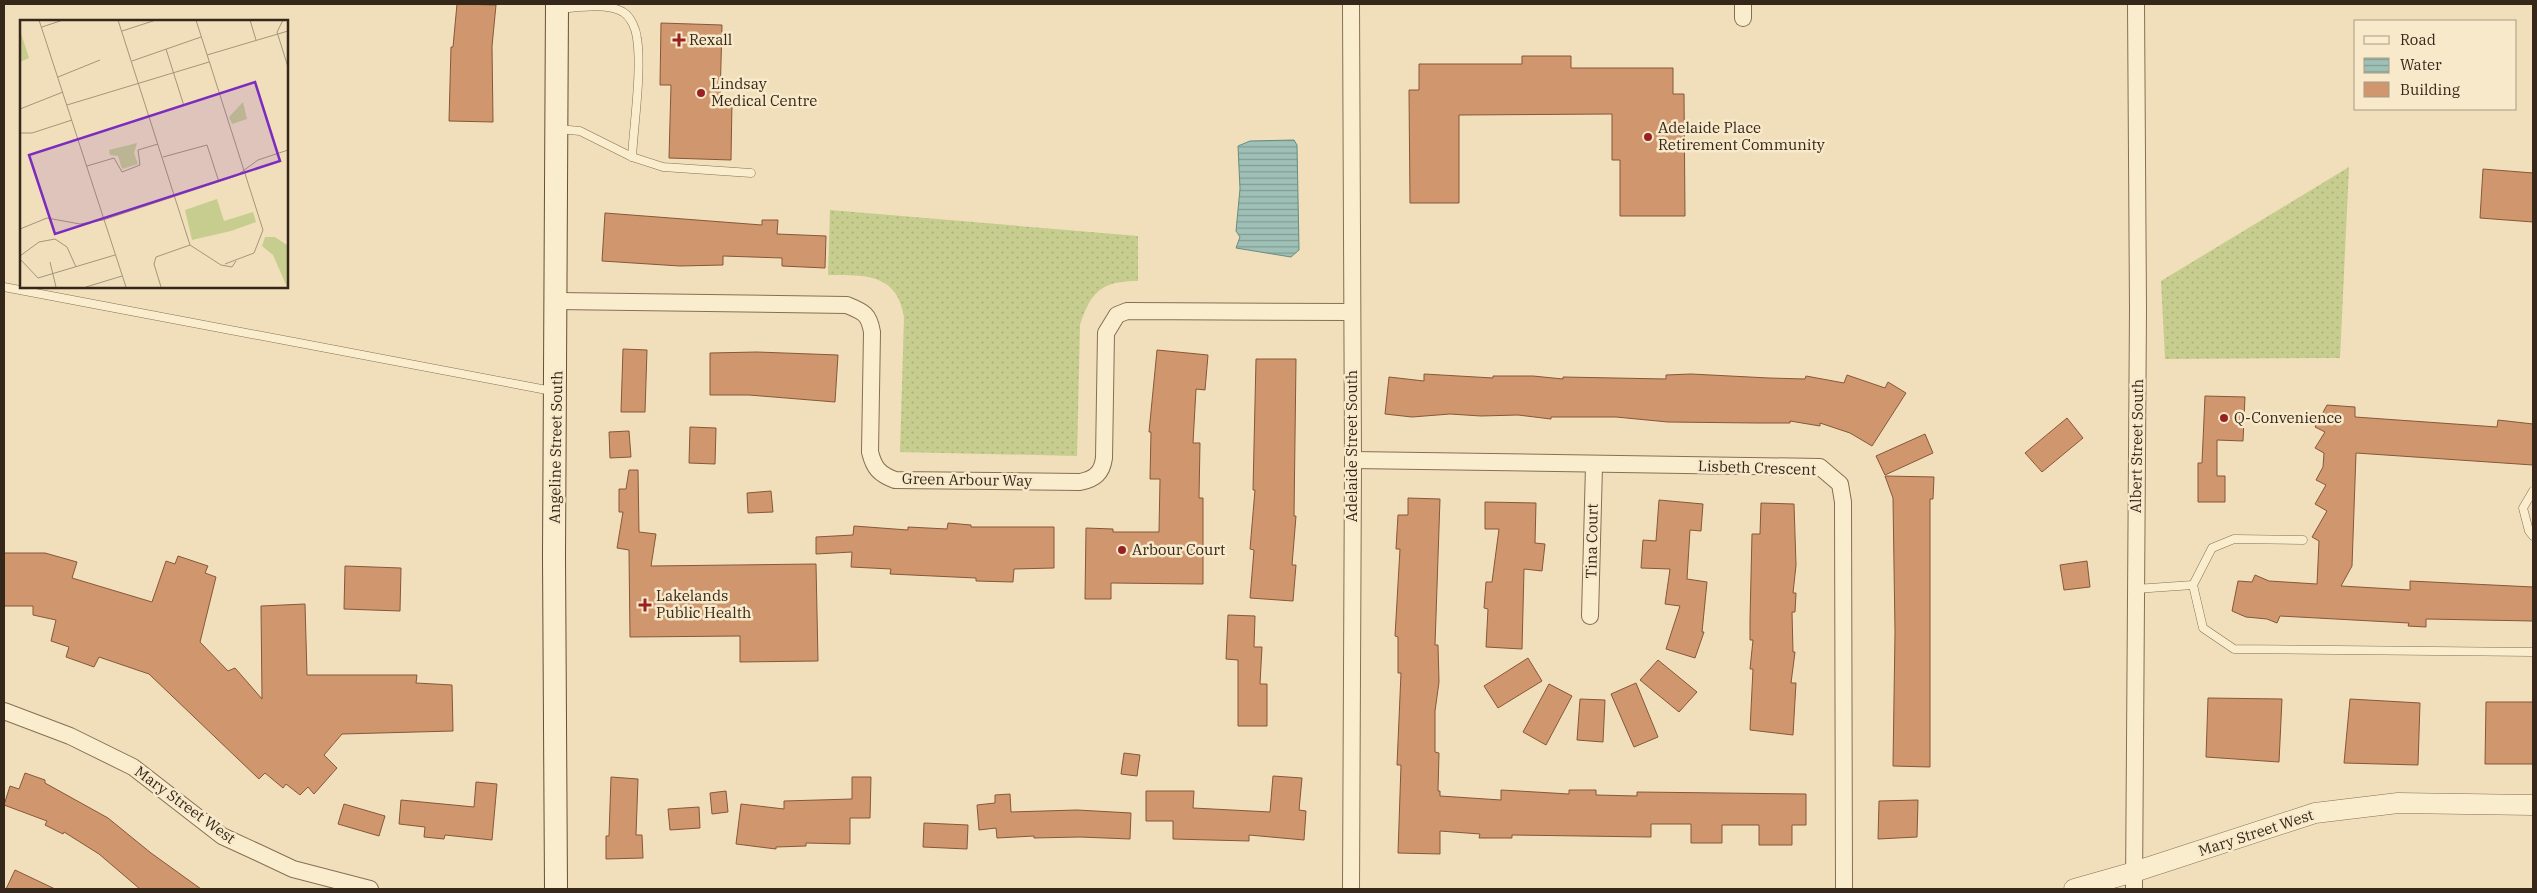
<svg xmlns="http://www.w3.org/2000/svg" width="2537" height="893" font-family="'IBM Plex Serif',serif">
	<defs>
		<pattern id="grass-dots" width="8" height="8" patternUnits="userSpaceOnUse" patternTransform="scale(1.25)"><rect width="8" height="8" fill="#c7cd8e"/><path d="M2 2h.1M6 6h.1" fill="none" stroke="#acb07a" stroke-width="1.8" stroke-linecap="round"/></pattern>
		<pattern id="water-rules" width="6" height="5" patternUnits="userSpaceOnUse" patternTransform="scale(1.25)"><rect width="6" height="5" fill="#9fc0b6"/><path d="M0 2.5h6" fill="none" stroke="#829c93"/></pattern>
	</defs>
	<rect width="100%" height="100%" fill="#f0dfba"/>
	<!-- grass -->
	<g fill="url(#grass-dots)">
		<path d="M2349,167L2340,358L2165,359L2161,281Z"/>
		<path d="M830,210L1138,236V281C1102,281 1091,291 1080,325L1077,456L900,452L904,317C897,273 865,275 828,275Z"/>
	</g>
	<!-- water -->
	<path fill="url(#water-rules)" stroke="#668d83" d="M1294,140L1297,145L1299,250L1291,257L1236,248L1240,237L1236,231L1240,189L1238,146L1250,141Z"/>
	<!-- building -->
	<g fill="#d0966e" stroke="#875739">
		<path d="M457,4L496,5L492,46L493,122L449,121L451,47H453Z"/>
		<path d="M661,23L722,25L720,100L732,101L731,160L669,158L671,85H660Z"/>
		<path d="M1522,56H1571V68H1673V94H1684L1685,216H1620V160H1612V114L1459,115V203H1410L1409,90H1419V64H1522Z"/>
		<path d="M2483,169L2533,173V222L2480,218Z"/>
		<path d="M605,213L762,225V220H778L777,234L826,236L825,268L782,266V258L723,256V265L680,266L602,261Z"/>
		<path d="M623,349L647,350L645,412H621Z"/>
		<path d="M1157,350L1208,355L1205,390L1196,389L1193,443H1200L1199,498H1203V584L1111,583V599H1085L1086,528L1113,529V532H1159L1160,479H1150L1151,432H1149Z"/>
		<path d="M757,352L838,355L835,402L749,395H710V353Z"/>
		<path d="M1256,359H1296L1294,516H1296L1292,565H1296L1293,601L1250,598L1254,550L1250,549L1255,490H1253Z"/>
		<path d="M1424,374L1493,378V376H1533L1563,379V377L1666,379V375L1691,374L1769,378L1805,379L1806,376L1844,383L1847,375L1885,388L1888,382L1906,393L1872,446L1850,433L1820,423V426L1790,421V423H1757L1668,422L1616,417H1551V419L1518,415L1481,416L1450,414L1412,417L1385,414L1389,377L1424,381Z"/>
		<path d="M2205,396L2245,397L2243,441L2217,440V476H2225V502H2198V463H2202Z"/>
		<path d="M2327,405L2355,407V417L2497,427L2498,420L2533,424V465L2356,453L2352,566L2341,586L2410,590V581L2533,587V621L2426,619V627L2408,626L2409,623L2280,616L2277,623L2267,619L2246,617L2232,611L2238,581L2252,582L2255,575L2269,581L2317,584L2319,541L2312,537L2327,511L2315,504L2326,485L2316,480L2323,467L2324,453L2315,448L2325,432L2315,427Z"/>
		<path d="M2067,418L2083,438L2042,472L2025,453Z"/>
		<path d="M690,427L716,428L715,464L689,463Z"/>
		<path d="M629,431L631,457L610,458L609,432Z"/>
		<path d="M1925,434L1933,453L1885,475L1876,456Z"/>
		<path d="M629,470H638L639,532L656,534L651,566L816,564L818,661L740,662V636L630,637L629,550L617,548L623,512H619V489H626Z"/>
		<path d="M1885,476L1934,477L1933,499H1930V767L1893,766L1895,632L1893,498Z"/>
		<path d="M771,491L773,512L748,513L747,493Z"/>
		<path d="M1408,498L1440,499L1435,645H1438L1439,682L1435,711V752L1439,753L1438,791H1440V796L1501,800V790L1569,794V790H1596V795L1637,796V792L1806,794V825H1792V845H1759V825H1722V843H1691V824H1651V837L1512,835V838H1479L1480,834L1440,831V854L1398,853L1401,765H1397L1401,673H1398V637L1395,636L1400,549H1396L1398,515H1408Z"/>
		<path d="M1659,500L1703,504L1701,531L1690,530L1687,579L1707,582L1702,632H1704L1695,658L1666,649L1680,606L1665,604L1670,569L1641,568L1643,540L1656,541Z"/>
		<path d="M1485,502L1536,503L1535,543L1545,544L1542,571L1524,569L1522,649L1486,647L1488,609L1484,608L1486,582H1492L1499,529H1485Z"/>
		<path d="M1761,503L1794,504L1796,565L1793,593H1796L1795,612H1792L1793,652H1795L1791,683H1796L1793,735L1750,730L1753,669H1750L1753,640H1750V620L1752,534H1760Z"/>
		<path d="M948,523L971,525V527H1054V568L1014,569L1013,582L976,581V578L890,574L891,569L851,567L852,552L816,554V537L853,535L854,526L908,530V527L947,529Z"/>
		<path d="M4,553H45L77,562L72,578L152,602L166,561L175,564L178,556L208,566L205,573L216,577L200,642L228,671L235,668L262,699L261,606L305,604L307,675H417L416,683L452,685L453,731L342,734L324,755L337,768L314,794L308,787L300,795L286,784L283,788L265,773L259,779L149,674L99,657L94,667L66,657L69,647L51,641L56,620L33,615V606H4Z"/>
		<path d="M2087,561L2090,587L2064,590L2060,565Z"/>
		<path d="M345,566L401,568L400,611L344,609Z"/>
		<path d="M1228,615L1255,616L1254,647H1262L1260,684H1267V726H1238V660L1226,659Z"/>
		<path d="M1528,658L1542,681L1498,708L1484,686Z"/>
		<path d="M1658,660L1697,692L1679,712L1640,680Z"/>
		<path d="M1636,683L1658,737L1634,747L1611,694Z"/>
		<path d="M1549,684L1572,696L1546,745L1523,732Z"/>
		<path d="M2208,698L2282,699L2279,762L2206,757Z"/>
		<path d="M1580,699L1605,700L1603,742L1577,740Z"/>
		<path d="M2350,699L2420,703L2418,765L2344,763Z"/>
		<path d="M2486,702H2533V764H2485Z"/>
		<path d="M1124,753L1140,755L1137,776L1121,774Z"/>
		<path d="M25,773L45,780V783L108,818L151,853L201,889H140L99,854L64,832L63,834L45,825L47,821L4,805L10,786L19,789Z"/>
		<path d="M1273,776L1302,778L1299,810L1306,811L1304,840L1249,835V841L1173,839V821H1146V791H1194L1193,808L1270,812Z"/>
		<path d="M611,777L638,779L636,835H642L643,858L606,859V836H609Z"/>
		<path d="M852,777H871L870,818H850V844L806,843V846L776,847V849L736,844L741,804L784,809V801L852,799Z"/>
		<path d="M476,782L497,784L492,840L445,835L444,839L424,837L425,827L399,824L401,800L474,807Z"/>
		<path d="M726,791L728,812L712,814L710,793Z"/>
		<path d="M1010,794L1011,812L1077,810L1131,813L1130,839L1080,837L1034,838V836L997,838L996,828L979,830L977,805L995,803V795Z"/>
		<path d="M1918,800L1917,837L1878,839L1879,801Z"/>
		<path d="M344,804L385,816L379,836L338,824Z"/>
		<path d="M699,807L700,828L670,830L668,809Z"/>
		<path d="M924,823L968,825L967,849L923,847Z"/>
		<path d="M15,870L55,889H6Z"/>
	</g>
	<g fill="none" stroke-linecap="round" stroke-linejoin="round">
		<defs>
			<g id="service">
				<path d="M558,9C577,8 605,2 623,12C631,17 636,29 637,38C642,70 634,123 632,157"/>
				<path d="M558,129L580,131L632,157L663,167L751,173"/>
				<path d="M4,287L552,391"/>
				<path d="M2533,491L2523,508L2529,531L2533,536"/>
				<path d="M2193,585L2212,548L2234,539L2303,540"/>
				<path d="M2135,589L2193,585L2203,628L2234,649L2533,652"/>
			</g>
			<g id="minor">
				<path d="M1351,4L1353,460L1351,889"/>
				<path d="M1743,18V4"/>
				<path d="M557,301L847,305C864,312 869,314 872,332L870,452C874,468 879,474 895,480L1080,482C1095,479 1102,473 1104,458L1106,333L1117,315L1127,311L1351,312"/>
				<path d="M1353,460L1820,467L1840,484L1843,502L1844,889"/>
				<path d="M1590,616L1594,466"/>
				<path d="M4,711L70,736L133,767L222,836L259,853L293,869L370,889"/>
				<path d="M2134,889L2138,309L2136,4"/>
			</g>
			<path id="tertiary" d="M2074,889L2134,872L2315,813L2398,803L2533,805"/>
			<path id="secondary" d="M556,889L554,556L557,4"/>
		</defs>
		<!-- service casing -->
		<use href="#service" stroke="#876f54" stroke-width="9"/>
		<!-- minor casing -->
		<use href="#minor" stroke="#876f54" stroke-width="18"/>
		<!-- tertiary casing -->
		<use href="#tertiary" stroke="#876f54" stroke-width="21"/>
		<!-- secondary casing -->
		<use href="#secondary" stroke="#684f37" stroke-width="24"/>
		<!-- service -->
		<use href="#service" stroke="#faedcd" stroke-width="8"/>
		<!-- minor -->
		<use href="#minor" stroke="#faedcd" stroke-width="16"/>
		<!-- tertiary -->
		<use href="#tertiary" stroke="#faedcd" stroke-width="20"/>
		<!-- secondary -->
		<use href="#secondary" stroke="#faedcd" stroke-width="22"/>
	</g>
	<!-- markers -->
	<g fill="#992123" stroke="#f7e9ca" stroke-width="2">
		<path d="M676.5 32.5h5v5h5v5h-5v5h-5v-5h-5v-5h5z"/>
		<circle cx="701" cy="93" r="5"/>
		<circle cx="1648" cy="137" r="5"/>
		<circle cx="2224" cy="418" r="5"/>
		<circle cx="1122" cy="550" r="5"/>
		<path d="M642.5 597.5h5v5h5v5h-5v5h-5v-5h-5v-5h5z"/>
	</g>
	<g text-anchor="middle" stroke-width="5" stroke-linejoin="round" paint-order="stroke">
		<!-- poi labels -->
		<g font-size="15" fill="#35271a" stroke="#f7e9ca" text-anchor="start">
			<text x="689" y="45">Rexall</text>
			<text x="711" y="89">Lindsay<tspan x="711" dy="17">Medical Centre</tspan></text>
			<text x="1658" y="133">Adelaide Place<tspan x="1658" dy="17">Retirement Community</tspan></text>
			<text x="2234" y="423">Q-Convenience</text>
			<text x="1132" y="555">Arbour Court</text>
			<text x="656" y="601">Lakelands<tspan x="656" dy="17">Public Health</tspan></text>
		</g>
		<!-- street labels -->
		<g font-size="15" fill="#35271a" stroke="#f7e9ca">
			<text transform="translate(1352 446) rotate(-90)" y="5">Adelaide Street South</text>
			<text transform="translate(2137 446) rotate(-89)" y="5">Albert Street South</text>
			<text transform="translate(556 447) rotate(-89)" y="5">Angeline Street South</text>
			<text transform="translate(1757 468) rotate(2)" y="5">Lisbeth Crescent</text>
			<text transform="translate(967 480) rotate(1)" y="5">Green Arbour Way</text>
			<text transform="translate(1592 541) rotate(-89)" y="5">Tina Court</text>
			<text transform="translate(185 805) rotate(36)" y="5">Mary Street West</text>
			<text transform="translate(2256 833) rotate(-18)" y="5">Mary Street West</text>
		</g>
	</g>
	<!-- overview -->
	<g transform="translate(20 20)">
		<rect width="268" height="268" fill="#f0dfba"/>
		<path d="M0,10L9,38L0,42ZM223,82L227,99L212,104L209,97ZM117,123L114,133L118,144L102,149L98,136L90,135L89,130Z" fill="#c7cd8e"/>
		<path d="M197,179L204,201L233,192L236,202L211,211L172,220L165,190ZM245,217H255L267,225V267L253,235L242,226Z" fill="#c7cd8e"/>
		<path fill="none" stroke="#a5957a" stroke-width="1" d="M19,0L106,267M98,0L170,225L201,245L212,247L216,241M176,0L243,210L234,233L205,244M230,0L236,20M263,0L257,12L268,47M22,7L43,0M102,11L136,0M146,29L164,86M187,35L268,11M112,41L181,17M38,57L80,40M47,85L189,42M0,89L43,72M0,113H12L52,100M143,137L187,125L199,162M67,146L94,138L102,152L120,145L118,130L138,124M0,209L27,198L60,204L83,200L216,156L238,140L268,130M0,236L19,222L35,219L47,227L56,247M0,239L18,258L95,235M30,242L36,267M66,267L102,256M141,267L134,244L136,237L170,225"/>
		<path fill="#7b2cbf" fill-opacity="0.15" stroke="#7b2cbf" stroke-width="2.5" d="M235,62L260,141L35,214L9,135Z"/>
		<rect width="268" height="268" fill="none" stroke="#35271a" stroke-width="2.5"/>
	</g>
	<!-- border -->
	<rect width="2537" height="893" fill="none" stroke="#35271a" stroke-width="10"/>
	<!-- legend -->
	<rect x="2354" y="20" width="162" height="90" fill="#f7e9ca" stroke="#a99b84"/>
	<rect x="2364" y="36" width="25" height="8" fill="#faedcd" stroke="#a99b84"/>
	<text x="2400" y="45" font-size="15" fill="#35271a">Road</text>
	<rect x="2364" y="58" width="25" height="15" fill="url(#water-rules)" stroke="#a99b84"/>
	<text x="2400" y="70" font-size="15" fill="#35271a">Water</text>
	<rect x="2364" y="82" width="25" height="15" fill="#d0966e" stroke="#a99b84"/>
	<text x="2400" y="95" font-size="15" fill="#35271a">Building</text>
</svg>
